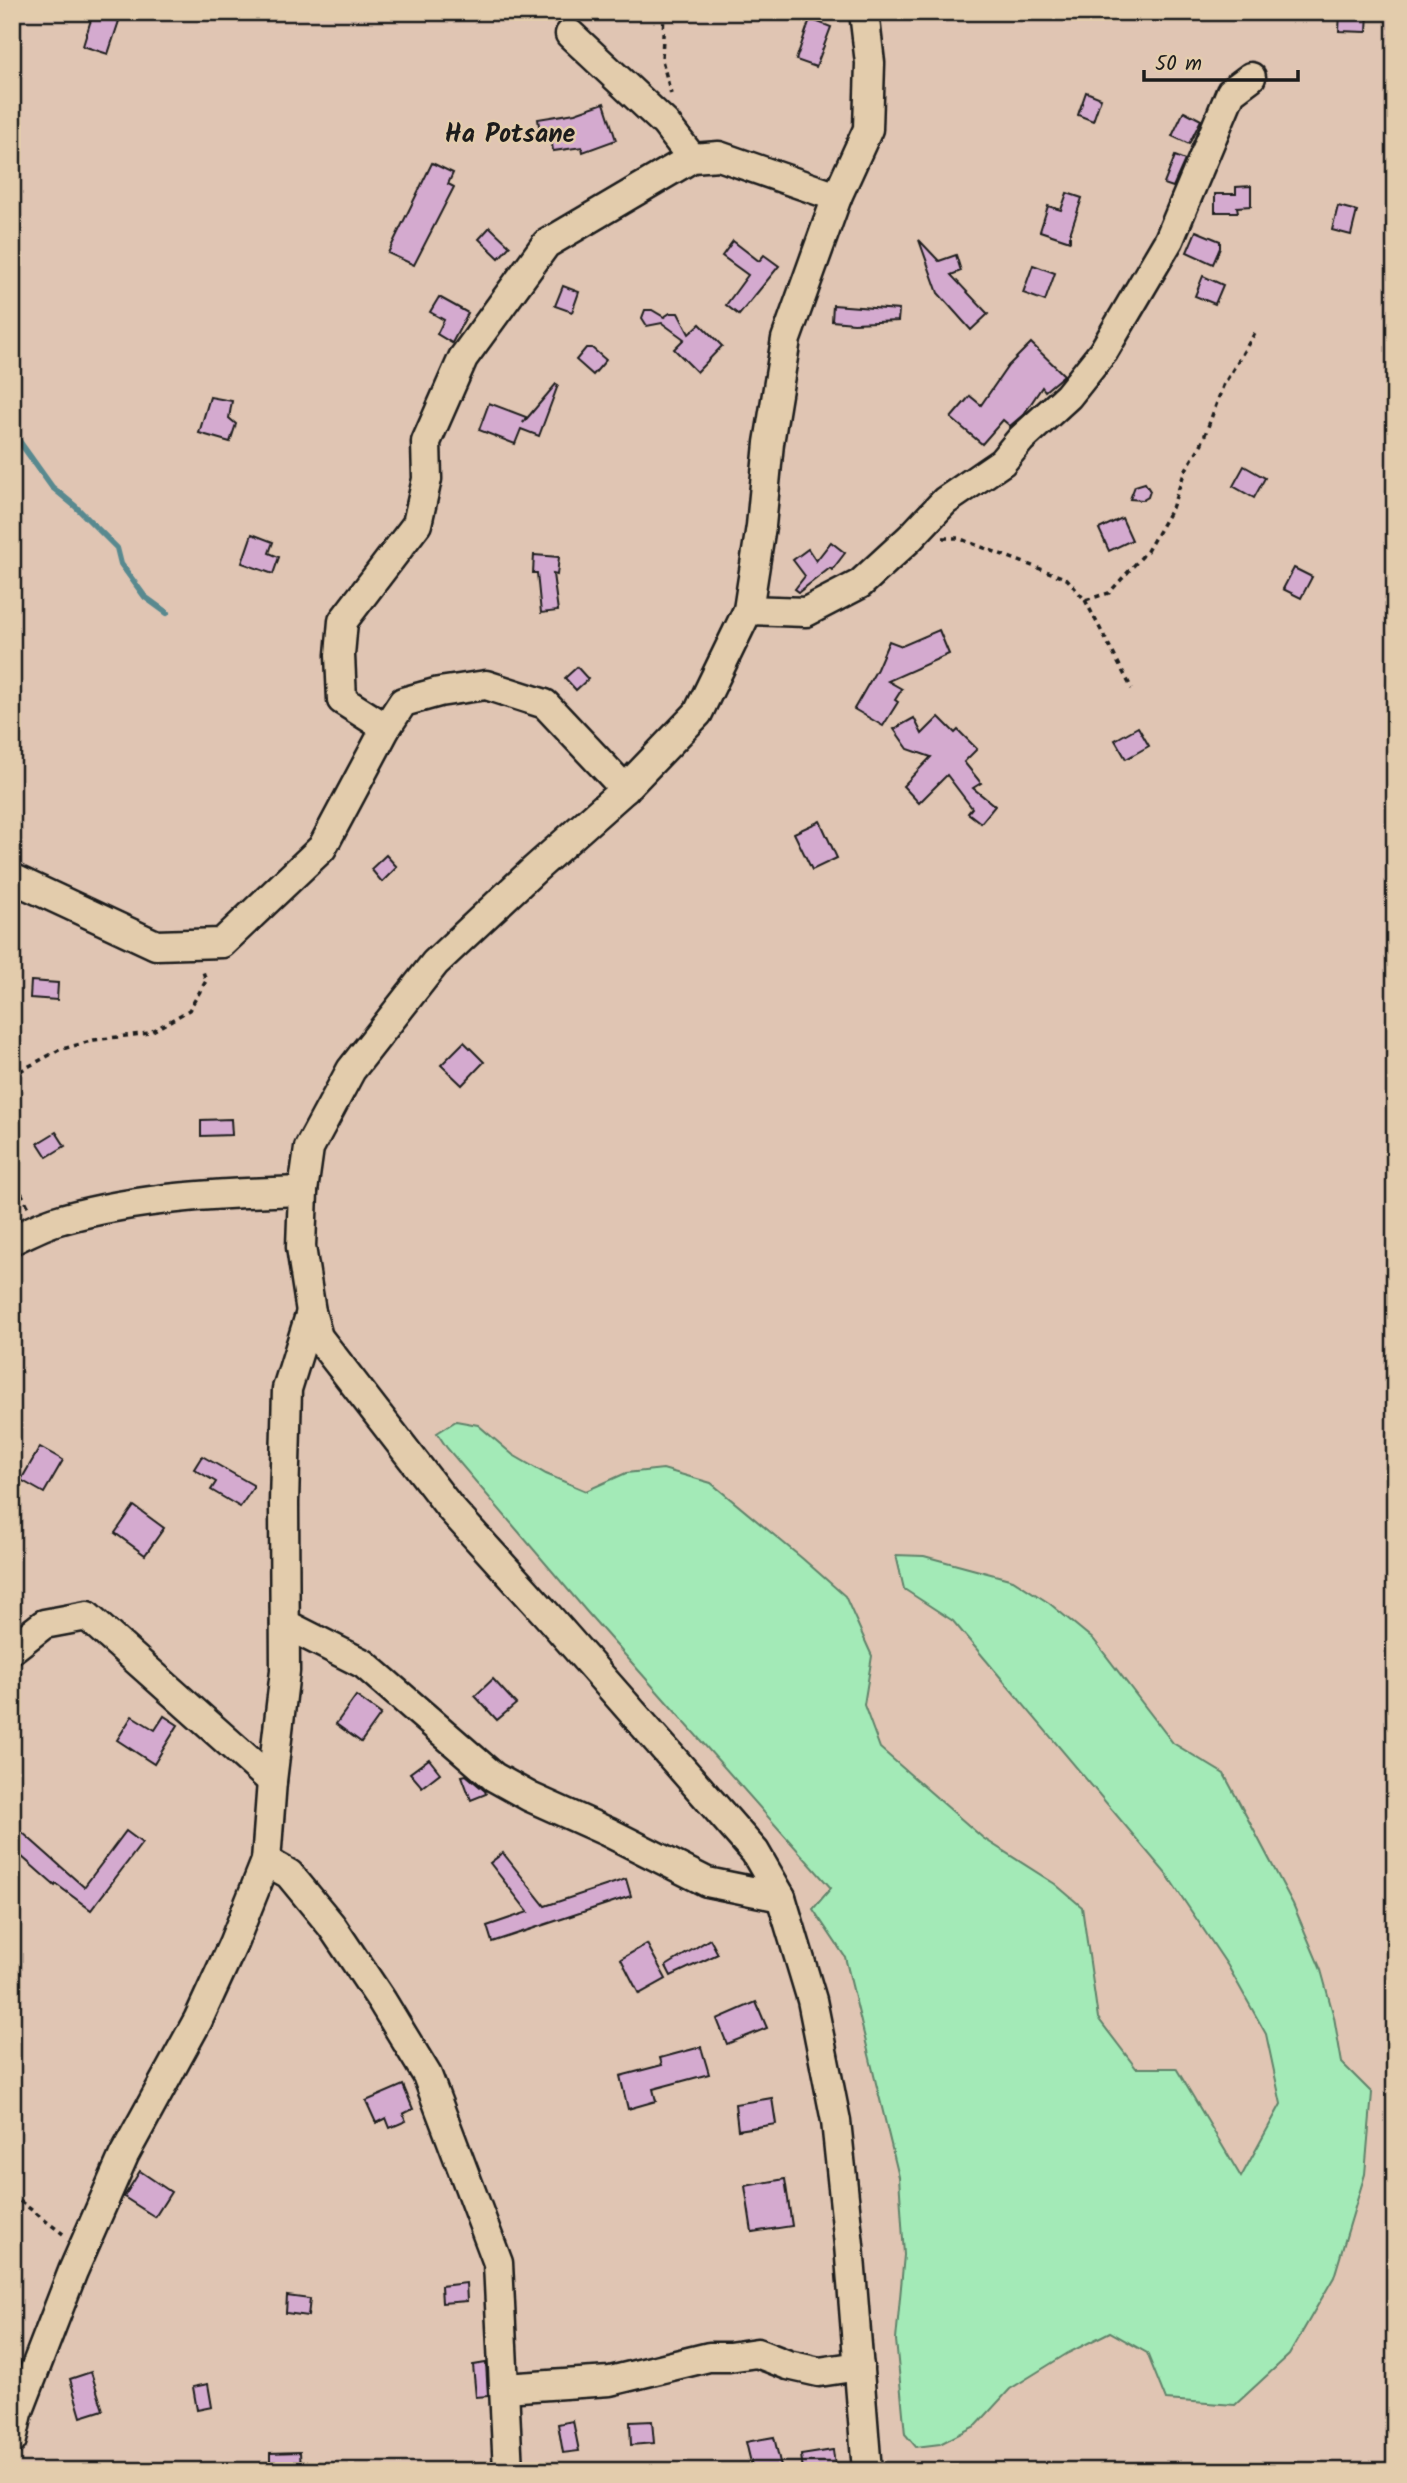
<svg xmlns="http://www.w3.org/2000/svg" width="1407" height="2483" font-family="Kalam,sans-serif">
	<rect width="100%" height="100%" fill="#e0c5b3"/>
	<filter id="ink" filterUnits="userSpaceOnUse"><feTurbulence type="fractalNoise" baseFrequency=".0143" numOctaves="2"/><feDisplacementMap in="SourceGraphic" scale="14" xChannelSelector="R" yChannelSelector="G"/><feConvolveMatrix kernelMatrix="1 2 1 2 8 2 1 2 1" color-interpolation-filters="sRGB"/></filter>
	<g filter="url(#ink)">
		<!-- green -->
		<path fill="#a3eab7" stroke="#60836a" stroke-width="2" d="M456,1421L478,1425L513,1455L546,1474L586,1491L626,1473L663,1469L711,1483L803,1559L845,1596L872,1656L864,1705L880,1748L983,1838L1055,1884L1082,1907L1098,2018L1136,2068H1176L1241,2177L1281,2104L1266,2034L1228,1966L1167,1875L953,1621L904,1589L896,1555L924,1556L1013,1580L1049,1603L1094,1640L1173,1743L1224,1774L1293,1904L1321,1970L1334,2017L1342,2063L1372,2093L1365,2174L1334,2277L1289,2355L1235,2405L1166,2400L1147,2353L1110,2332L1068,2353L1010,2389L977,2425L940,2444L916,2447L905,2434L896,2340L904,2255L899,2177L845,1957L813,1909L831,1888L587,1612L447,1448L437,1433Z"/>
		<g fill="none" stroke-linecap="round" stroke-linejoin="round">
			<!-- stream -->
			<path stroke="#58898f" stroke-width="6" d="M12,431L52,487L75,506L117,548L121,564L145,597L167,613"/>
		</g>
		<!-- building -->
		<g fill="#d4aacf" stroke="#1c1c1c" stroke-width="2">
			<path d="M1340,12H1368L1367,32L1339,31Z"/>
			<path d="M93,13L119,21L108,54L83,46Z"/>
			<path d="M810,19L831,27L816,67L796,60Z"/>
			<path d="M1086,92L1101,98L1093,121L1078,115Z"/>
			<path d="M604,103L616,140L583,152L582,147L553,151L551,137L541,139L538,119L575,113Z"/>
			<path d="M1184,111L1201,120L1189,144L1172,136Z"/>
			<path d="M1175,156L1185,160L1173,187L1164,184Z"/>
			<path d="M432,163L453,173L448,184L454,187L414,265L388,253Z"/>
			<path d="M1251,186V206L1237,207L1238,212H1215V194H1236V187Z"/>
			<path d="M1067,193L1082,198L1070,234V241L1040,231L1048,206L1061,210Z"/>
			<path d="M1338,206L1357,211L1351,235L1332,230Z"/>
			<path d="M490,227L510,246L499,258L479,239Z"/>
			<path d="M1196,231L1220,241V248L1213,264L1187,252Z"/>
			<path d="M919,240L939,261L956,255L961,271L951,275L988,314L971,330L938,293Z"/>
			<path d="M733,241L759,261L764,255L779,266L739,315L726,305L748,275L722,256Z"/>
			<path d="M1033,265L1055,273L1045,301L1023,293Z"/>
			<path d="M1203,276L1223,285L1215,304L1195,296Z"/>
			<path d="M563,286L579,292L572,312L555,306Z"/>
			<path d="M439,297L468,313L452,343L437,334L444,320L430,312Z"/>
			<path d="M833,305L899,310L898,321L854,323L832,321Z"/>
			<path d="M645,310H652L664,317L670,313H678L689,334L700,324L722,346L697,372L674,349L684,339L662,323L647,326L642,318Z"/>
			<path d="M1031,343L1064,375L1045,391L1042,387L1024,414L1010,426L1003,420L982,444L951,418L970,396L981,405L1008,366Z"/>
			<path d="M586,348H592L606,360L593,375L576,360Z"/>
			<path d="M556,384L558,385L539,436L521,429L515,444L479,430L489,403L526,417L523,423Z"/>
			<path d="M210,397L232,401L229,418L236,424L230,442L199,433Z"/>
			<path d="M1244,466L1265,478L1254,498L1233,486Z"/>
			<path d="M1145,483L1150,491L1148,497L1143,500L1130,499L1135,486Z"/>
			<path d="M1122,518L1132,540L1109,551L1099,529Z"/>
			<path d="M252,534L273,542L269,553L279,557L273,574L242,563Z"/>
			<path d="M831,542L845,553L832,570L830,568L799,592L795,589L805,576L793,560L808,549L816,561Z"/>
			<path d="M534,555L559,557L557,575L553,574L558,611L541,613L537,573H533Z"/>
			<path d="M1294,568L1312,577L1301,598L1283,589Z"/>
			<path d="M939,630L949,654L888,681L902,689L895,700L898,702L883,726L854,709L877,669L889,641L902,646Z"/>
			<path d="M577,667L588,679L576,690L565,678Z"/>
			<path d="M939,717L955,733L958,730L977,749L964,762L981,783L973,788L995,806L981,823L968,813L972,808L947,775L919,803L903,786L931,757L908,749L894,729L914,718L922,734Z"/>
			<path d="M1138,727L1149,746L1126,759L1115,740Z"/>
			<path d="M820,821L837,858L812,870L794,833Z"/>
			<path d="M386,855L397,867L382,882L371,869Z"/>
			<path d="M31,981L58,983L57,1000L30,998Z"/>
			<path d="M464,1042L484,1062L462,1085L441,1065Z"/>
			<path d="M231,1119L232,1135L201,1136V1120Z"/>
			<path d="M56,1132L65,1146L47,1157L38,1143Z"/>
			<path d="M40,1447L63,1460L44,1493L21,1480Z"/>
			<path d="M202,1456L253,1485V1488L240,1507L211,1490L216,1482L194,1469Z"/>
			<path d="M134,1506L164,1528L145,1555L115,1533Z"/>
			<path d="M493,1679L516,1704L497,1720L475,1696Z"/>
			<path d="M356,1696L381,1714L361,1742L336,1724Z"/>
			<path d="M132,1716L155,1730L164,1716L178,1725L154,1764L117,1740Z"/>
			<path d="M429,1759L440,1773L422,1787L410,1773Z"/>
			<path d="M466,1775L485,1791L486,1794L471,1800L462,1776Z"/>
			<path d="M126,1831L142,1843L91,1910L56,1884L55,1886L12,1848L23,1833L84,1887Z"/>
			<path d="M503,1853L545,1906L626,1879L631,1896L492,1942L487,1926L528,1912L490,1863Z"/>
			<path d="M710,1939L718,1954L671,1976L666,1966Z"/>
			<path d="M647,1944L666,1979L639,1994L621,1959Z"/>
			<path d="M756,2002L767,2028L727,2044L717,2019Z"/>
			<path d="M701,2047L709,2074L653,2089L656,2101L628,2109L620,2076L662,2065L660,2058Z"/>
			<path d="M403,2085L413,2109L403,2114L406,2121L390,2128L386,2118L376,2123L366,2101Z"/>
			<path d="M772,2098L776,2124L738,2130L735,2104Z"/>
			<path d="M140,2171L171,2192L155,2217L124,2197Z"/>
			<path d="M785,2179L792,2226L752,2232L745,2186Z"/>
			<path d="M466,2283L467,2301L442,2303L441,2286Z"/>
			<path d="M287,2296L310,2299L308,2316L286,2313Z"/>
			<path d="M486,2363L488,2396L476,2397L473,2365Z"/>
			<path d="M91,2372L103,2410L81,2417L70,2379Z"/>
			<path d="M208,2384L212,2407L197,2410L193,2387Z"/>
			<path d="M573,2421L579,2451L563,2453L558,2424Z"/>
			<path d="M652,2421L654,2443L631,2445L630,2422Z"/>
			<path d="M774,2437L782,2471H753L746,2442Z"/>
			<path d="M833,2450L835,2466L803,2470L801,2455Z"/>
			<path d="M300,2452L301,2471H270V2453Z"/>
		</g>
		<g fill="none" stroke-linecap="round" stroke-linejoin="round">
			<defs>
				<g id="minor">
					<path d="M864,12L870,63L868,129L837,197L786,339L769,443L761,526L748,610L698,713L625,789L535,869L435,963L351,1070L309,1148L303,1191L301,1247L311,1312L318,1337L451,1509L548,1616L755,1852L781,1897L812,2000L836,2121L849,2245L867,2471"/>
					<path d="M570,34L665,123L692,158"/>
					<path d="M748,610L806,612L860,584L910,538L945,501L1002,462L1021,439L1068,396L1103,352L1169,240L1231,92L1251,77"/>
					<path d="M386,728L342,700L340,655L343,621L417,524L427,479L426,442L463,358L546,244L692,158L719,156L837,197"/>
					<path d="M12,878L156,945L222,943L322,848L386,728L403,702L439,692L486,685L545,704L625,789"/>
					<path d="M12,1240C28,1233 45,1223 62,1219C140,1197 223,1193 303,1191"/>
					<path d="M285,1624L364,1664L494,1777L530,1797L608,1832L707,1882L781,1897"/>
					<path d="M12,1649L44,1624L87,1616L272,1781"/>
					<path d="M266,1861L289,1874L331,1925L382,2001L427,2075L498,2263L508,2471"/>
					<path d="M504,2388L610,2381L709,2357H729L757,2353L788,2365L819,2372L859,2366"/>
					<path d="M12,2440L18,2413L73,2271L124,2155L198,2020L233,1944L266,1861L272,1781L285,1671L284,1503L287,1389L311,1312"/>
				</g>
			</defs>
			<!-- minor casing -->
			<use href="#minor" stroke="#1c1c1c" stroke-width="33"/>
			<!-- path -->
			<g stroke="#1c1c1c" stroke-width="3.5" stroke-dasharray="5 5" stroke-linecap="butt">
				<path d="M547,12L553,18"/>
				<path d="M664,12L662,60L671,94"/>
				<path d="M943,538H958L1067,579L1085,600L1109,593L1147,551L1172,508L1185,471L1202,443L1223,386L1256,331"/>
				<path d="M1085,600L1132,689"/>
				<path d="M12,1064L22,1070"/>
				<path d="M12,1090L22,1070L59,1050L94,1040L149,1033L189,1010L206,981L202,968"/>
				<path d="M12,1175L29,1208"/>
				<path d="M12,2195L63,2234"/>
			</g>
			<!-- minor -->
			<use href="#minor" stroke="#e3ccac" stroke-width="28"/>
		</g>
	</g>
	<g text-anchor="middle" stroke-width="5" stroke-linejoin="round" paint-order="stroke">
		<!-- district labels -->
		<g font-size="26" font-weight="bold" fill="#1c1c1c" stroke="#e3ccac">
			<text x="510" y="142">Ha Potsane</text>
		</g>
	</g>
	<!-- margin -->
	<rect width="1407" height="2483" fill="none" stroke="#e3ccac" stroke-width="42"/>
	<rect x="21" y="21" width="1365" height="2441" fill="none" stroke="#1c1c1c" stroke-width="2.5" filter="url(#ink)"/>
	<!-- scale -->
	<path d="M1144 70v10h154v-10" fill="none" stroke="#1c1c1c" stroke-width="3.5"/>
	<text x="1155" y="70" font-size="21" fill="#1c1c1c" stroke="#e3ccac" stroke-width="5" paint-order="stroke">50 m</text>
</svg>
